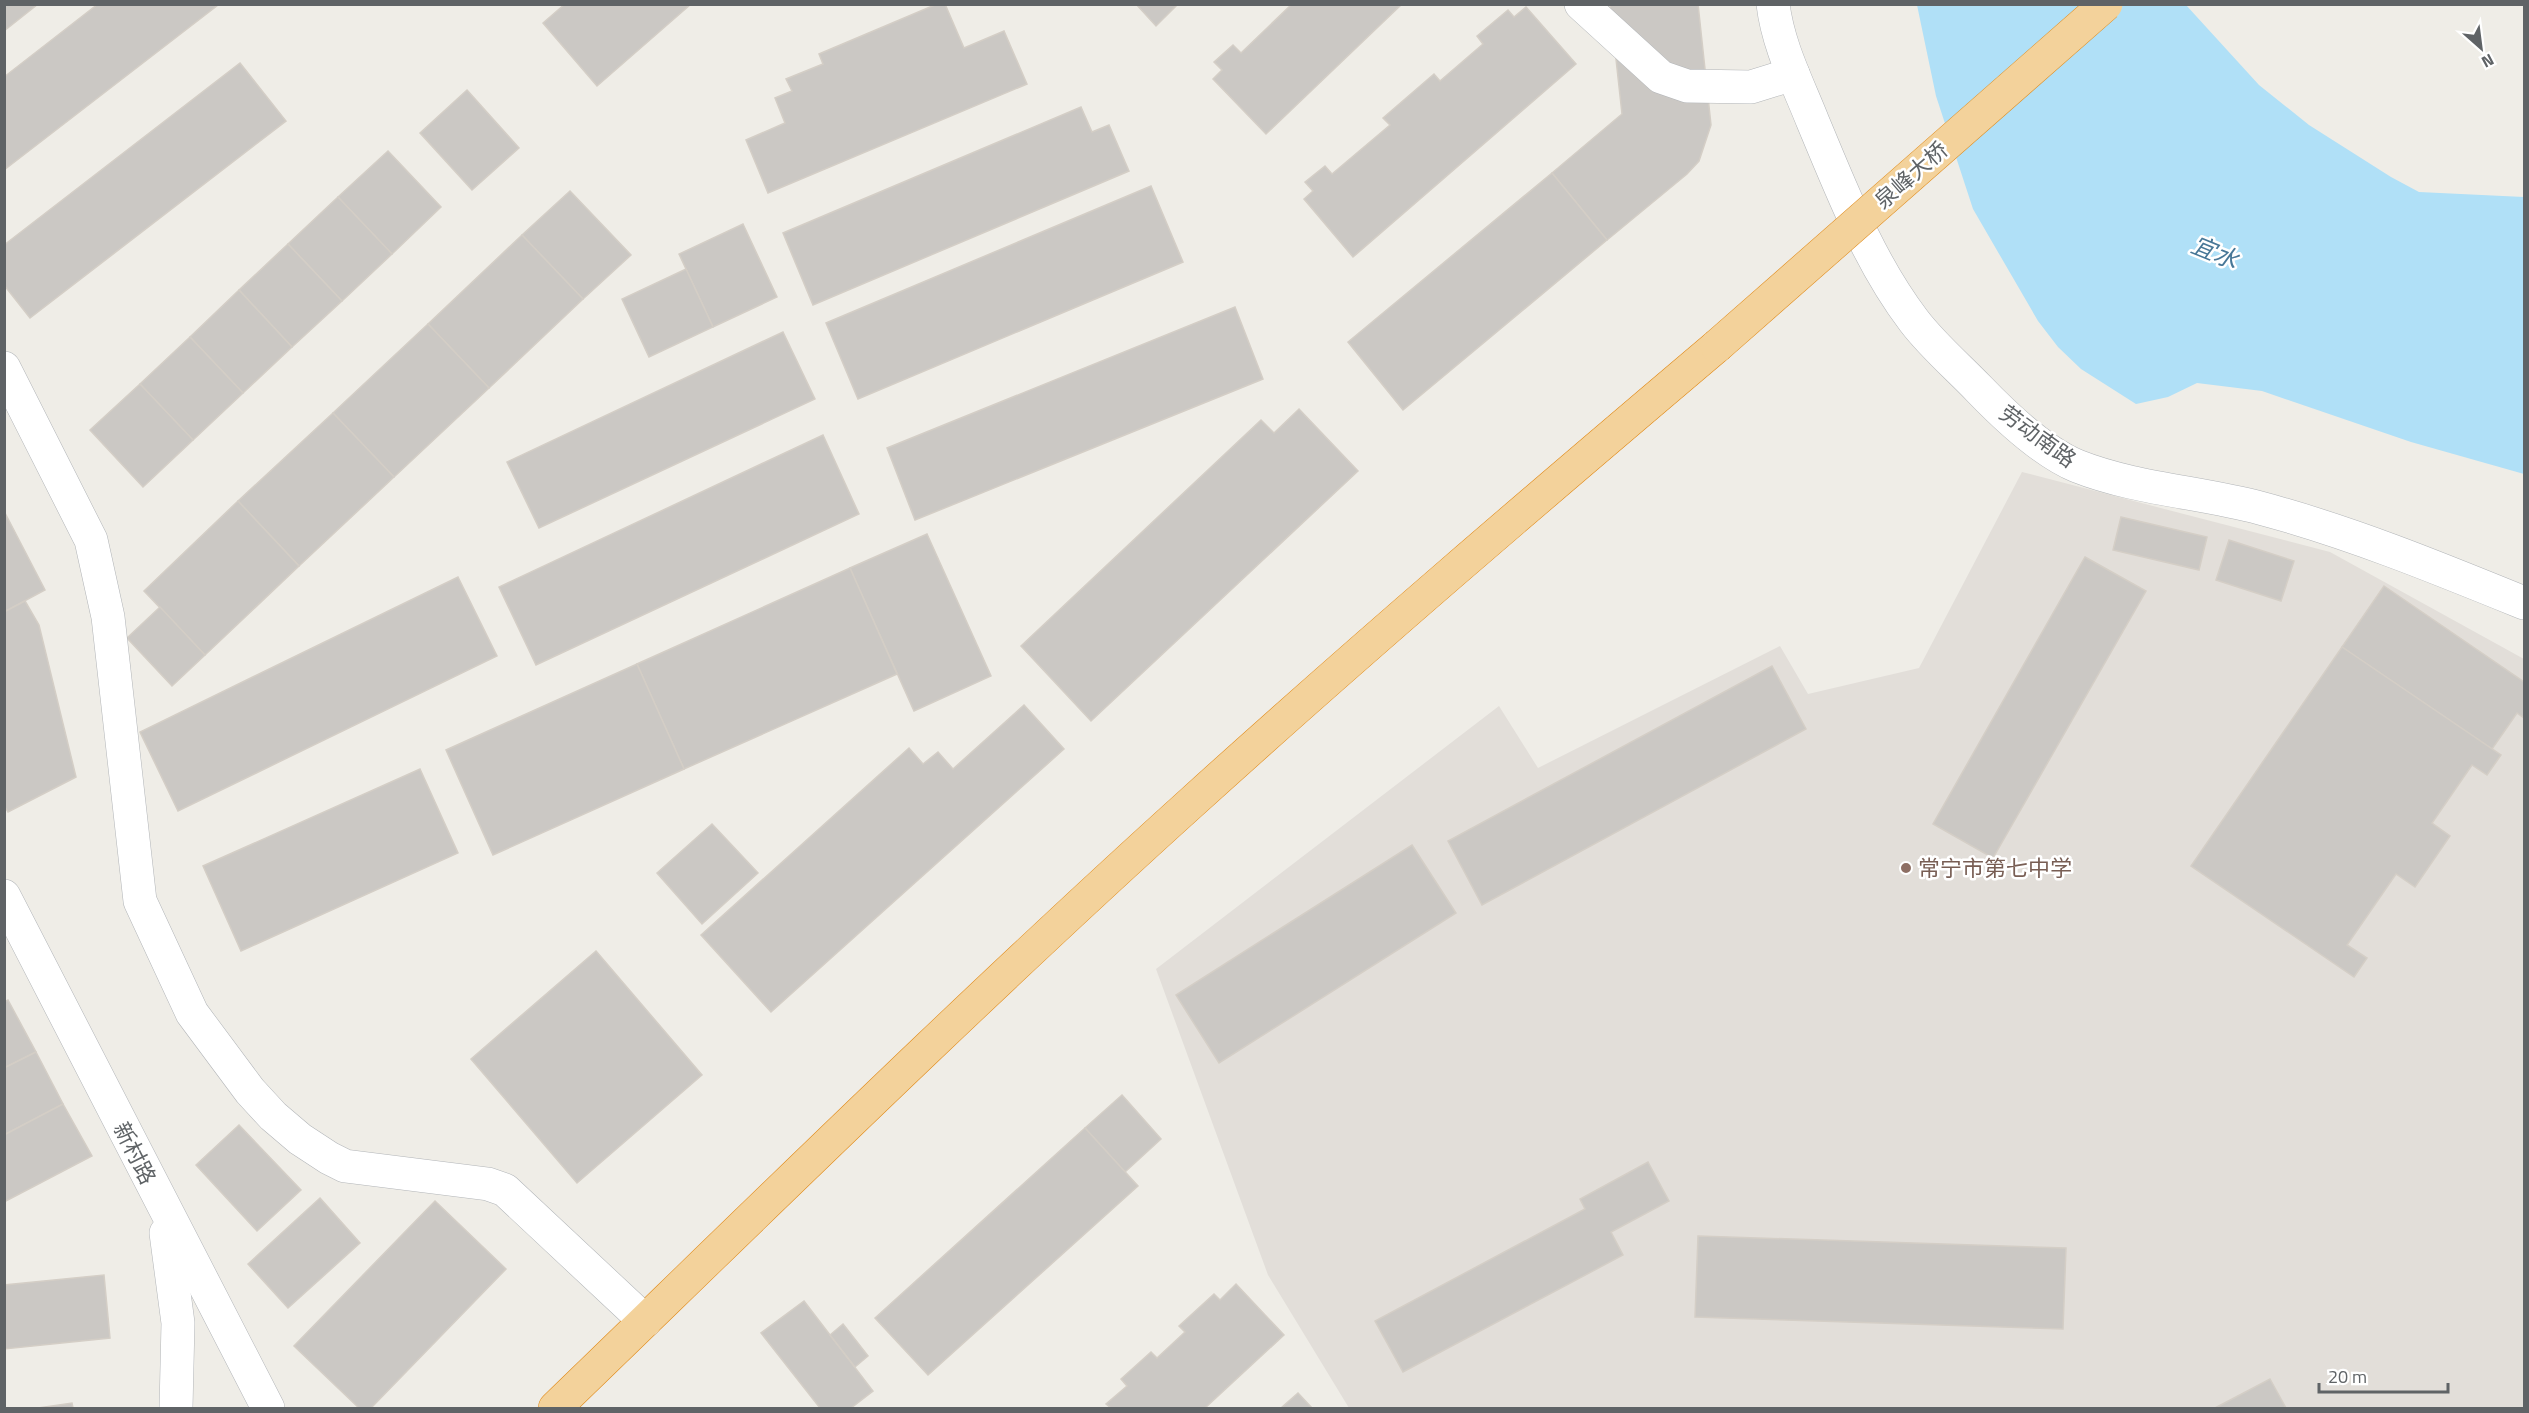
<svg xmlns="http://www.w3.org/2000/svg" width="2529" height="1413" font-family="'Titillium Web','Noto Sans SC',sans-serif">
  <rect width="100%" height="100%" fill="#efede7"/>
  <polygon fill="#e2ded9" points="2022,472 2330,552 2524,659 2524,1408 1349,1408 1268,1275 1156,969 1499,706 1538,768 1780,646 1808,694 1919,668"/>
  <polygon fill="#b0e0f7" points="1917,5 2186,5 2259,85 2309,125 2391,177 2419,192 2524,197 2524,474 2411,442 2262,391 2197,383 2168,397 2136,404 2081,369 2058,347 2038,321 1973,209 1936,96"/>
  <g fill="#cbc8c4" stroke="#d4cec6" stroke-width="1.5">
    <polygon points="4,4 38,4 4,31"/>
    <polygon points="98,4 218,5 4,170 4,77"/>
    <polygon points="565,4 691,4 597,86 543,23"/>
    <polygon points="937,4 945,4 964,48 1004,31 1027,84 768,193 746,140 785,123 775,98 792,91 786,79 823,64 819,54"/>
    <polygon points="1136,4 1178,4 1156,26"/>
    <polygon points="1292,4 1402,4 1266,134 1213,79 1222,70 1214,62 1233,45 1241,53"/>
    <polygon points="1610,4 1698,4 1711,125 1699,161 1687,174 1607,240 1552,173 1622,114"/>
    <polygon points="1526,7 1576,64 1353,257 1304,199 1313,191 1305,182 1325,166 1332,174 1390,125 1383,118 1434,74 1440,81 1483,44 1477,36 1508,10 1514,17"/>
    <polygon points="240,63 286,121 30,318 4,285 4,245"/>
    <polygon points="467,90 519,148 472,190 420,133"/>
    <polygon points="1081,107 1092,132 1109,125 1129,171 813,305 783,233"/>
    <polygon points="388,151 441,207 392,254 338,197"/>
    <polygon points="1552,173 1607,240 1403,410 1348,342"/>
    <polygon points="1151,186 1183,262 858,399 826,323"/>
    <polygon points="570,191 631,255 583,299 522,235"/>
    <polygon points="338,197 392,254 342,301 288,244"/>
    <polygon points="743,224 777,297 713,327 679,254"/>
    <polygon points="522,235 583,299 489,388 428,324"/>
    <polygon points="288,244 342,301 292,347 239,290"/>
    <polygon points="686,269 713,327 649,357 622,299"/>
    <polygon points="239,290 292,347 243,393 190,337"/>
    <polygon points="1235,307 1263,379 915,520 887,448"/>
    <polygon points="428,324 489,388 394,477 333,413"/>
    <polygon points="783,332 815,399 539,528 507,462"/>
    <polygon points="190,337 243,393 193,440 140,384"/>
    <polygon points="140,384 193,440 143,487 90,430"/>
    <polygon points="1299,409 1358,471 1091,721 1021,646 1261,420 1274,433"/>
    <polygon points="333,413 394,477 299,566 238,501"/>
    <polygon points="823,435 859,514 536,665 499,587"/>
    <polygon points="238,501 299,566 205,655 144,591"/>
    <polygon points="4,511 45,590 4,612"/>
    <polygon points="2121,517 2207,537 2199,570 2113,550"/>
    <polygon points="927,534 991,676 914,711 850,568"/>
    <polygon points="2229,540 2294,561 2281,601 2216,580"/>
    <polygon points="2085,557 2146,591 1993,858 1933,824"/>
    <polygon points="850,568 897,674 684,769 637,664"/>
    <polygon points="458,577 497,656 178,811 140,732"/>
    <polygon points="2384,586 2524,682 2524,718 2517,713 2492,749 2342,647"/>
    <polygon points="25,601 39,625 76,777 8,812 4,805 4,612"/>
    <polygon points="160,607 205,655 172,686 127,638"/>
    <polygon points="2342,647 2501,755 2487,775 2472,765 2432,823 2450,836 2415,887 2396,874 2347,945 2367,958 2354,977 2191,866"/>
    <polygon points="637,664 684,769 493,855 446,750"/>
    <polygon points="1772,666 1806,729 1482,905 1448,841"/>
    <polygon points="1024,705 1064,749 771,1012 701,935 909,748 923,764 938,752 953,769"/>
    <polygon points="420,769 458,853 241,951 203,866"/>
    <polygon points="712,824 758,873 702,924 657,873"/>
    <polygon points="1412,845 1456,913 1219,1063 1176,995"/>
    <polygon points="596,951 702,1075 577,1183 471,1059"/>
    <polygon points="8,1000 36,1052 4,1068 4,1002"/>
    <polygon points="36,1052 63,1104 4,1135 4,1068"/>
    <polygon points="1122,1095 1161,1139 1125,1172 1085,1128"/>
    <polygon points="63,1104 92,1156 4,1202 4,1135"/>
    <polygon points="239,1125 301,1190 257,1231 196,1165"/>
    <polygon points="1085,1128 1138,1186 928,1375 875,1318"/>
    <polygon points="1648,1162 1669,1201 1611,1232 1623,1255 1403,1372 1375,1321 1585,1209 1580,1199"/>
    <polygon points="320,1198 360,1243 288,1308 248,1264"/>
    <polygon points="435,1201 506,1269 371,1408 359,1408 294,1346"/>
    <polygon points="1698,1236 2066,1248 2063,1329 1695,1317"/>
    <polygon points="104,1275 110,1338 4,1349 4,1285"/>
    <polygon points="1236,1284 1284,1335 1205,1408 1111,1408 1106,1404 1127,1386 1121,1379 1151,1352 1157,1358 1185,1332 1179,1326 1214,1294 1220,1300"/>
    <polygon points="804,1301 873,1391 851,1408 820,1408 761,1333"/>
    <polygon points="843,1324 868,1356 855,1367 830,1335"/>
    <polygon points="2270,1379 2286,1408 2215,1408"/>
    <polygon points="1298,1393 1312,1408 1281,1408"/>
    <polygon points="72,1403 73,1408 38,1408"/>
  </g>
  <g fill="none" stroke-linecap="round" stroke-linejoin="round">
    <defs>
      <g id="minor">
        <polyline points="1581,4 1661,77 1687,86 1751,87 1793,74"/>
        <path d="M1773,4C1778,46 1798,84 1813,122C1842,191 1869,262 1914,321C1933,346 1958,367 1979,389C2005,416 2043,452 2077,466C2135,489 2200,492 2260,508C2350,532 2438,568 2524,603"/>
        <polyline points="4,368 91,540 108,617 140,901 192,1013 250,1091 273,1116 300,1139 329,1158 345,1166 488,1184 505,1190 645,1321"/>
        <polyline points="4,896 268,1408"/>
        <polyline points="166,1233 178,1323 176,1408"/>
      </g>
      <path id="highway" d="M555,1408C765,1205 974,999 1191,803C1363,647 1540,496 1717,346"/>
    </defs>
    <use href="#minor" stroke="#b2b5b8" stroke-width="34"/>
    <use href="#highway" stroke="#e08917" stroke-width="34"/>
    <use href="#minor" stroke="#fff" stroke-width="33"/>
    <use href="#highway" stroke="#f3d29b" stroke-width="33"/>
    <defs>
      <polyline id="highway-bridge" points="1717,346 2106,4"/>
    </defs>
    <use href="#highway-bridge" stroke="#e08917" stroke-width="34" stroke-linecap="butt"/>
    <use href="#highway-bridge" stroke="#f3d29b" stroke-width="33"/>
  </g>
  <circle fill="#8d6e63" stroke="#fff" stroke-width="2" cx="1906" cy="868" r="6"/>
  <g text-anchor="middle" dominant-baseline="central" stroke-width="5" stroke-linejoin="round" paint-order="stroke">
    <g font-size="22" fill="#5f6366" stroke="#fff">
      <text transform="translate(1911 175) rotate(-41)">泉峰大桥</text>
      <text transform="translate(2038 436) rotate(36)">劳动南路</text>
      <text transform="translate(135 1153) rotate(63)">新村路</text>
    </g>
    <g font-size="22" fill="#785e54" stroke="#fff" text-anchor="start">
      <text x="1918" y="868">常宁市第七中学</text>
    </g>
    <g font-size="24" font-style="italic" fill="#477797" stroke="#fff">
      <text transform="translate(2215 252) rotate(22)">宜水</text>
    </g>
  </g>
  <rect width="2529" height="1413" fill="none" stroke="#5f6366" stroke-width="12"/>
  <g transform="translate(2481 48) rotate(152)" stroke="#ffffff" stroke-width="4.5" paint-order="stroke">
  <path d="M0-4.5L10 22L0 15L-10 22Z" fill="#5f6366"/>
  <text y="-9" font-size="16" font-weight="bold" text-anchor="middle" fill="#5f6366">N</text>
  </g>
  <path d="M2319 1383v9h129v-9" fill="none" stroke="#5f6366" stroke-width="3"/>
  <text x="2328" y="1383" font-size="18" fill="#5f6366" stroke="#ffffff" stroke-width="4.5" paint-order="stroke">20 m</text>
</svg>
